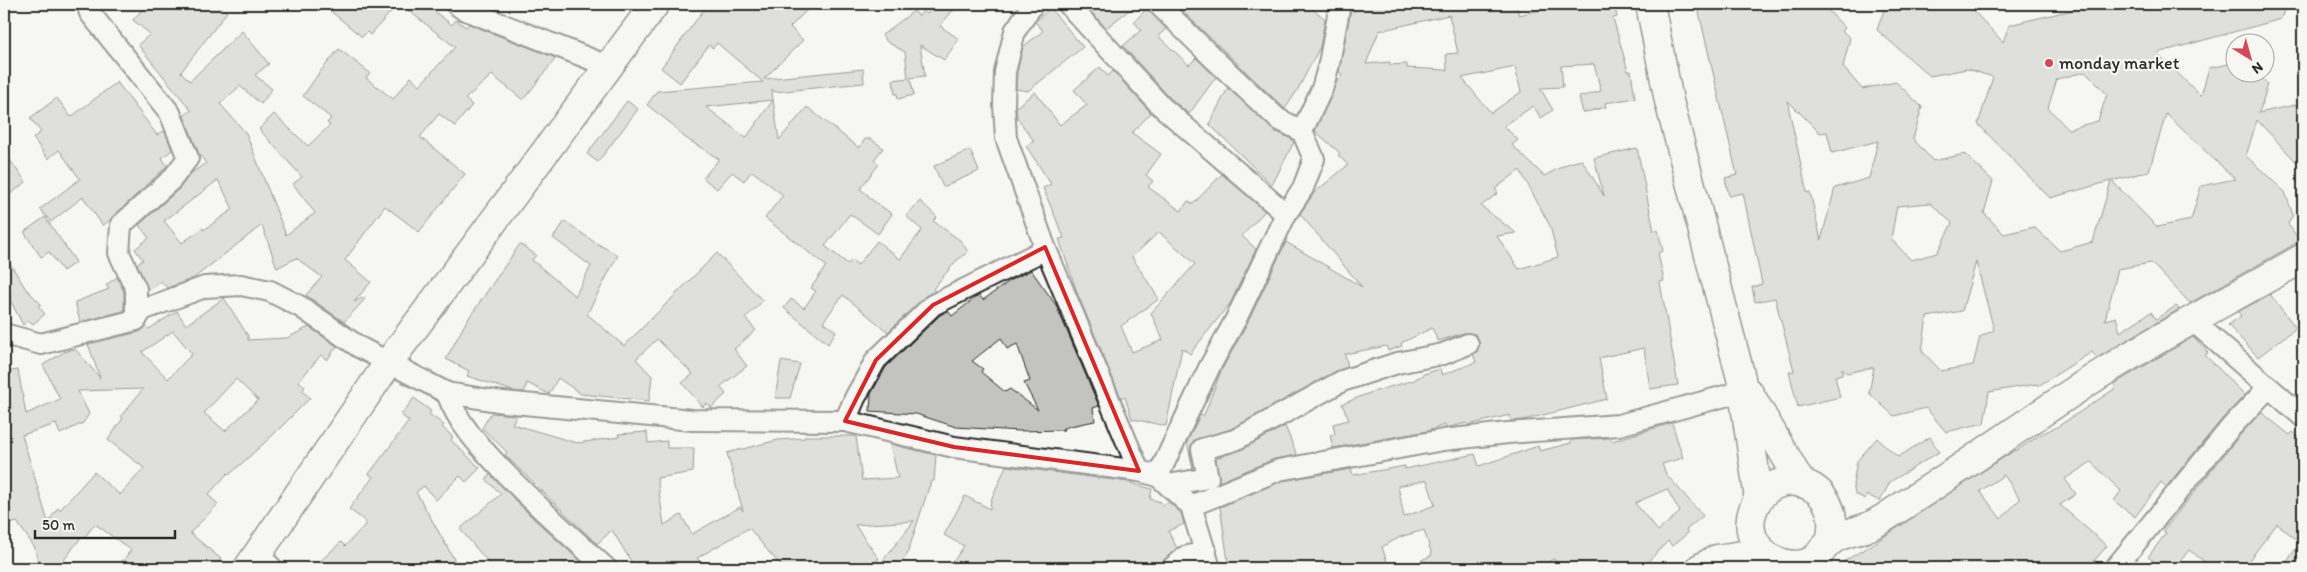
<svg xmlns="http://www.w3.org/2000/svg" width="2307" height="572" font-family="Itim,sans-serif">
  <rect width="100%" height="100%" fill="#f6f6f2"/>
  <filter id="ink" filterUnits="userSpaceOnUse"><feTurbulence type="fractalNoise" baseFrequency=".02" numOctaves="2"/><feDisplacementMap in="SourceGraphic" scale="10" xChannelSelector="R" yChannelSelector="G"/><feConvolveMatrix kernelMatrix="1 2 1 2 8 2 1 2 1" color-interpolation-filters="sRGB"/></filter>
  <g filter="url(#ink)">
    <g fill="#c3c3c0" stroke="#2b2b2b" fill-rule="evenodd">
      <path d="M147,4H219L227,12L181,72L190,81L242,31L269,64L255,75L272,89L261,104L240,86L220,104L246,133L286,235L315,213L293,184L302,177L259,129L274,114L308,146L330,125L327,123L331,118L303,96L319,73L339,49L370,73L366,78L393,99L411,77L420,85L455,47L400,4H425L452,25L456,20L466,27L469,24L556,58L523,100L492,75L465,99L472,105L455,126L439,114L420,137L465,174L419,232L385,206L345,260L371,282L354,302L364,297L365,299L344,322L306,295L322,277L296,258L277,268L262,225L194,278L167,288L161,281L148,290L137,264L143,260L135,249L149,238L139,225L180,188L190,174L206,163L199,154L184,116L191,110L138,45L150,34L133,20ZM218,180L233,209L204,230L203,228L182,243L164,221Z"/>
      <polygon points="322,4 398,4 370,35 367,32 362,37"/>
      <polygon points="708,4 799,4 806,11 790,27 803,40 764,79 863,69 864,83 775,92 772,89 773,100 706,107 746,138 773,100 779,140 807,107 859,148 865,139 871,139 883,148 874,160 879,164 860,189 869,196 868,197 892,214 878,234 850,214 825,246 848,264 852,260 858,265 877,241 900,259 922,230 906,216 920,201 937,217 933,221 961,241 968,252 956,261 933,289 935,291 925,296 888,332 843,295 823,322 836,331 828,344 784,308 791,299 804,308 816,291 811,288 826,266 765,218 783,195 752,171 744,181 732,172 717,189 703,178 719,159 684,137 673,125 647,105 657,91 763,82 717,43 713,48 709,45 680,83 661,68"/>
      <polygon points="936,4 958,4 940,26 959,39 944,60 920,45 925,76 910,78 914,95 898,99 897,94 895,94 893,80 908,78 905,52 887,42 882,35 914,11 919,16 923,11 927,14"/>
      <polygon points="1084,4 1137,4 1106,28"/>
      <polygon points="1175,4 1307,4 1325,19 1320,47 1297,91 1285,109"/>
      <path d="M1352,4H1516L1519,15L1566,4H1614L1617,17L1613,18L1628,71H1631L1635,98L1605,103L1606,107L1583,113L1579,97L1601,91L1594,64L1561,66L1563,87L1540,88L1553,110L1541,118L1533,106L1504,126L1518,140L1512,145L1544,176L1569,163L1582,160L1604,196L1594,158L1637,148L1654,231L1658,230L1663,251L1658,253L1664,281L1660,282L1678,385L1650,389L1644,348L1599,358L1607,399L1523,420L1511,421L1510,415L1468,425L1467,423L1445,428V425L1427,431L1333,448L1330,435L1335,434L1333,424L1349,420L1342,404L1372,392L1414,380L1424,374L1440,369L1442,375L1476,362L1473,354L1480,345L1475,334L1464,333L1438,341L1432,328L1401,343L1402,346L1388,351L1386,346L1345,354L1348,367L1336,371L1231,429L1194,440L1190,451L1193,469L1187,442L1200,415H1204L1221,371L1247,324L1286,242L1362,287L1300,214L1314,193L1348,165L1338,155L1340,153L1315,131L1338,79L1342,75L1339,71ZM1449,15L1458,53L1446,54L1447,70L1407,68V64L1390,65V62L1366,64L1379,31ZM1515,67L1521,92L1491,113L1462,78ZM1520,170L1550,226L1558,257L1519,269L1497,236L1516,233L1481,206L1498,193L1495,189Z"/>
      <path d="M1697,4H1831L1829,11L1845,28L1842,31L1850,38L1843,67L1862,89L1896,82L1922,107L1913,139L1933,161L1965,154L1993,181L1984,213L2004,234L2034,227L2060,251L2093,242L2111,181L2050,198L1978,124L1993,77L1967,69L1930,76L1877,30L1886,4H1967L2003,42L2009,25L2098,4H2286L2281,19L2157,53L2201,96L2209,68L2234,63V72H2256L2268,84L2259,113L2303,103V169L2257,120L2246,156L2285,192L2293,215L2288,224L2300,241L2190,303L2151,263L2118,269L2105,320L2116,317L2120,332L2151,312L2156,319L2176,306L2179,309L2097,358L2092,352L2038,386L2037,384L1989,392L1984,423L1946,432L1926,408L1894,416L1869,393L1874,367L1847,373L1842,368L1843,374L1835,376L1840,397L1798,407L1789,372L1794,371L1775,298L1755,302L1752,287L1762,284L1743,193L1729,196L1725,178L1737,175ZM2085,72L2107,94L2098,121L2068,129L2048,108L2057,79ZM1787,100L1820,133L1827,132L1832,153L1878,141L1869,178L1835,188L1821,240L1810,192L1807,193ZM2166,114L2235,179L2201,186L2191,220L2157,227L2112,181L2149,171ZM1930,203L1952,223L1937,253L1911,260L1891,239L1897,206ZM1976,262L1994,330L1980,337L1973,365L1941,371L1922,351L1927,317L1962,311Z"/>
      <polygon points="1050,8 1083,47 1028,91 1016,89 1017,72 1023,47 1043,31 1035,22"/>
      <polygon points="1147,8 1166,29 1158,36 1189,65 1196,58 1216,77 1189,114 1169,97 1123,46 1141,30 1134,22"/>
      <path d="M1100,67L1108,76L1113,71L1151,113L1132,133L1161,154L1146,175L1153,181L1148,187L1181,211L1188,201L1193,204L1222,174L1265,211L1242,236L1256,249L1231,302L1190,354L1182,348L1166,426L1132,419L1125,397L1121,398L1078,295L1059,239L1064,238L1043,188L1051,184L1026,146L1034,141L1017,118L1016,107L1035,92L1060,125L1087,105L1074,90ZM1159,232L1195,264L1151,313L1163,340L1132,352L1121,326L1159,299L1132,257Z"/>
      <polygon points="117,82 157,135 163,131 166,134 172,150 162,158 167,166 103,226 83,197 51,222 40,209 80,179 59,150 48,159 33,138 41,132 30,118 57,98 71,117"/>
      <polygon points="1228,88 1276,131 1276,133 1277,132 1293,140 1294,142 1272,185 1209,124"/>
      <polygon points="627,101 638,109 598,162 587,154"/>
      <polygon points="970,150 979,171 943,187 934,166"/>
      <polygon points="4,152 26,182 4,199"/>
      <polygon points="45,217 76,262 63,271 49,252 41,257 24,232"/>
      <polygon points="565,221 594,242 618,255 587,314 624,346 717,253 763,301 745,318 756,330 734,349 747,366 720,387 726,394 711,408 707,403 703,407 682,383 693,374 657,339 636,359 652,376 649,401 581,394 558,378 549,394 527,383 524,392 513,391 467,376 469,371 446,359 466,322 520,244 536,255 532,260 575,296 591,266 553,238"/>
      <polygon points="4,254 26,289 41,304 38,306 45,314 33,324 28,320 23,325 9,298 11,297 4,287"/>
      <path d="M1031,270L1056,305L1099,406L1093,408L1095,421L1070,426L1062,429L1064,430L1019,431L956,427L916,414L870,411L871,394L886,367L940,315L948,311L952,316L976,297L979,295L983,300L1011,280ZM1001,338L1007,349L1017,344L1030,381L1024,383L1038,410L1010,389L1005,392L981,372L983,369L972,361Z"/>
      <polygon points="117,277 124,292 124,311 80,322 75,302 109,289 106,285"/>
      <polygon points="2270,294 2296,328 2258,357 2228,325 2241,316 2238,312"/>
      <path d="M224,298L248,336V340L287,338L309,327L337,346L327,360L321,355L299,381L305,387L302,391L310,398L273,435L229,475L228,473L208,495L218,504L190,533L221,559L213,568H117L131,550L95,524L84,538L82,536L58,568H40L35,548L17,522L7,525L4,515V428L10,427L4,403V372L18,370L26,414L60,399L43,365L64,352L75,349L100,378L88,344L139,332L146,326L149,329L177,311L186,325ZM173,331L192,354L168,379L142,352ZM236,379L258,400L225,431L204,413ZM143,389L121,416L123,418L108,440L144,468L120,495L94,472L60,510L58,508L48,522L22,435L56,424L60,434L83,423L89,414L78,391Z"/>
      <path d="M2193,337L2208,353L2205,355L2245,395L2222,419L2166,487L2161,482L2135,517L2114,501L2121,491L2091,462L2065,479L2076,494L2060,505L2107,546L2088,568H1833L1876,542L2015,450L2016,451L2043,433L2057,427L2116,388L2114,384ZM2004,475L2020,499L2001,519L1980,491Z"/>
      <polygon points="781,361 800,364 790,398 775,398"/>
      <polygon points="414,398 431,411 429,414 444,425 442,427 453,437 451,440 480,468 466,482 460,476 436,500 424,486 416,492 459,568 313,568 341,542 345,546 366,524 365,521 349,509 373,477 369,474 409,421 401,415"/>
      <polygon points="2261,412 2290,435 2293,432 2303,441 2303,568 2283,568 2300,542 2277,524 2243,568 2238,568 2228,561 2223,568 2213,568 2189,550 2175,568 2163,568 2148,557 2166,533 2163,531 2240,435"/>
      <polygon points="491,413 517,415 512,424 577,443 619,437 618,434 647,432 648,443 667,441 667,448 694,448 693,472 657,478 664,525 681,515 692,534 740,507 743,511 727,453 778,440 805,438 805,436 856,436 862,480 898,478 890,444 936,455 934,481 931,481 907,555 897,568 877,568 914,521 855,525 879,559 866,568 785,568 773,557 749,528 697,558 706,568 635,568 612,530 597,544 505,455 507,452 482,428"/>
      <path d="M1672,423L1683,458L1662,464L1666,474L1703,516L1686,530L1688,533L1672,546L1668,541L1642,568H1559L1554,559L1534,568H1406L1432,555L1424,530L1400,537L1382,547L1389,568H1229L1220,507L1282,481L1351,469L1353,475L1405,466V469L1475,454L1479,466L1538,446L1540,451L1571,443V440L1610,438L1612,441ZM1427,480L1435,505L1404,517L1398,486ZM1667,489L1680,512L1658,531L1635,503Z"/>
      <polygon points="1285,426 1297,455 1274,459 1219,482 1216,458 1241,450"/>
      <polygon points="1930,437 1939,452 1890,482 1880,501 1867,495 1865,499 1855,494 1853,484 1857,461 1877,438 1898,457"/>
      <polygon points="1006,466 1128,482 1152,489 1150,499 1161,502 1162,505 1169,502 1181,513 1184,524 1168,531 1177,548 1156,568 949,568 964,546 944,535 965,496 990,509 991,500"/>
      <polygon points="490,474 534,519 580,561 574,566 568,561 558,568 520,568 514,560 504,568 493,568 460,529 501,494 486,480"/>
    </g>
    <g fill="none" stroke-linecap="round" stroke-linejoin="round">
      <defs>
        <g id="street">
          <polyline points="87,4 90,13 170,113 188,158 172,179 121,225 119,253 136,289 136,320"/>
          <polyline points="456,4 463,9 608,66"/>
          <polyline points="1033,4 1015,31 1005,72 1004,105 1006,138 1045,247 1139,471"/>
          <polyline points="1068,4 1161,106 1286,214"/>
          <polyline points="1158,4 1215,60 1278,119 1302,131 1314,159 1303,188 1286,214 1236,319 1210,366 1158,476"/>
          <polyline points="1302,131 1322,89 1329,64 1340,4"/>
          <polyline points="2193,321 2303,417"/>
          <polyline points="4,334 41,344 136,320 142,310 205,287 241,285 270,291 301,307 359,347 447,393 503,402 692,420 845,421 954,447 1139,471 1158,476 1191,506 1210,568"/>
          <path d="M447,393C458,425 482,449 505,473C538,507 572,538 606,568"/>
          <polyline points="845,421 855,398 876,360 933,305 1036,254 1045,247"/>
          <polyline points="1168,485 1208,478 1202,449 1235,440 1342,381 1397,363 1443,354 1468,344"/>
          <polyline points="1191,506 1279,470 1443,440 1508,433 1619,425 1743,391"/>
          <polyline points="258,554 272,568"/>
          <polyline points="1172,568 1184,557 1206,552"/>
          <polyline points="2115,568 2231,427 2268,388"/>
        </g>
        <g id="secondary">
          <polyline points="1650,4 1669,101 1741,378 1759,499"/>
          <polyline points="1749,393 1801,483"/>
          <path d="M1830,541C1846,481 1772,459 1753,510C1741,542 1773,570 1803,564C1821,560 1820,548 1831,541C1839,534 1855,532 1865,528C1879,523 1891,513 1904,505C1967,465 2028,421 2091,380C2159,336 2233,298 2303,258"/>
          <polyline points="248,568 389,362 655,4"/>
          <polyline points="1700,568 1717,559 1761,552"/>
        </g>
      </defs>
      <use href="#street" stroke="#2b2b2b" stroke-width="24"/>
      <use href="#secondary" stroke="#2b2b2b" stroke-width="31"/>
      <use href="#street" stroke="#f6f6f2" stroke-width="20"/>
      <use href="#secondary" stroke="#f6f6f2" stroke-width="28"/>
    </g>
  </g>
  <path d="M0 0H2307V572H0ZM1045,247L1139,471L954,447L845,421L876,360L933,305Z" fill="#f6f6f2" fill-opacity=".55" fill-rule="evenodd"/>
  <path fill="none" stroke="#d62828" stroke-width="4" stroke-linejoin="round" d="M1045,247L1139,471L954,447L845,421L876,360L933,305Z"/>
  <circle fill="#d1495b" stroke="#f6f6f2" stroke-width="2" cx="2049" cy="63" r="5"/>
  <g text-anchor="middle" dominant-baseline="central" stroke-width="4.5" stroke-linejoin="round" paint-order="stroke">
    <g font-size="18" fill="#2b2b2b" stroke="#f6f6f2" text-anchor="start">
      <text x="2059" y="63">monday market</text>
    </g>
  </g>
  <rect width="2307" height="572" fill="none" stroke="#f6f6f2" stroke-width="20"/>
  <rect x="10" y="10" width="2287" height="552" fill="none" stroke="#2b2b2b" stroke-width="2" filter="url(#ink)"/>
  <g transform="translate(2250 58) rotate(143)"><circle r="24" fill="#f6f6f2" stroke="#a5a5a2"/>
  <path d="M0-4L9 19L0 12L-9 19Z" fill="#d1495b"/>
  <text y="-8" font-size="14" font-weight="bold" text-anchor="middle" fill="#2b2b2b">N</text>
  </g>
  <path d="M35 530v8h140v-8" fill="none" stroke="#2b2b2b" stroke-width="2.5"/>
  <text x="42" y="530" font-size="15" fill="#2b2b2b" stroke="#f6f6f2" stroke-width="4" paint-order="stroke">50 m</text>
</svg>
